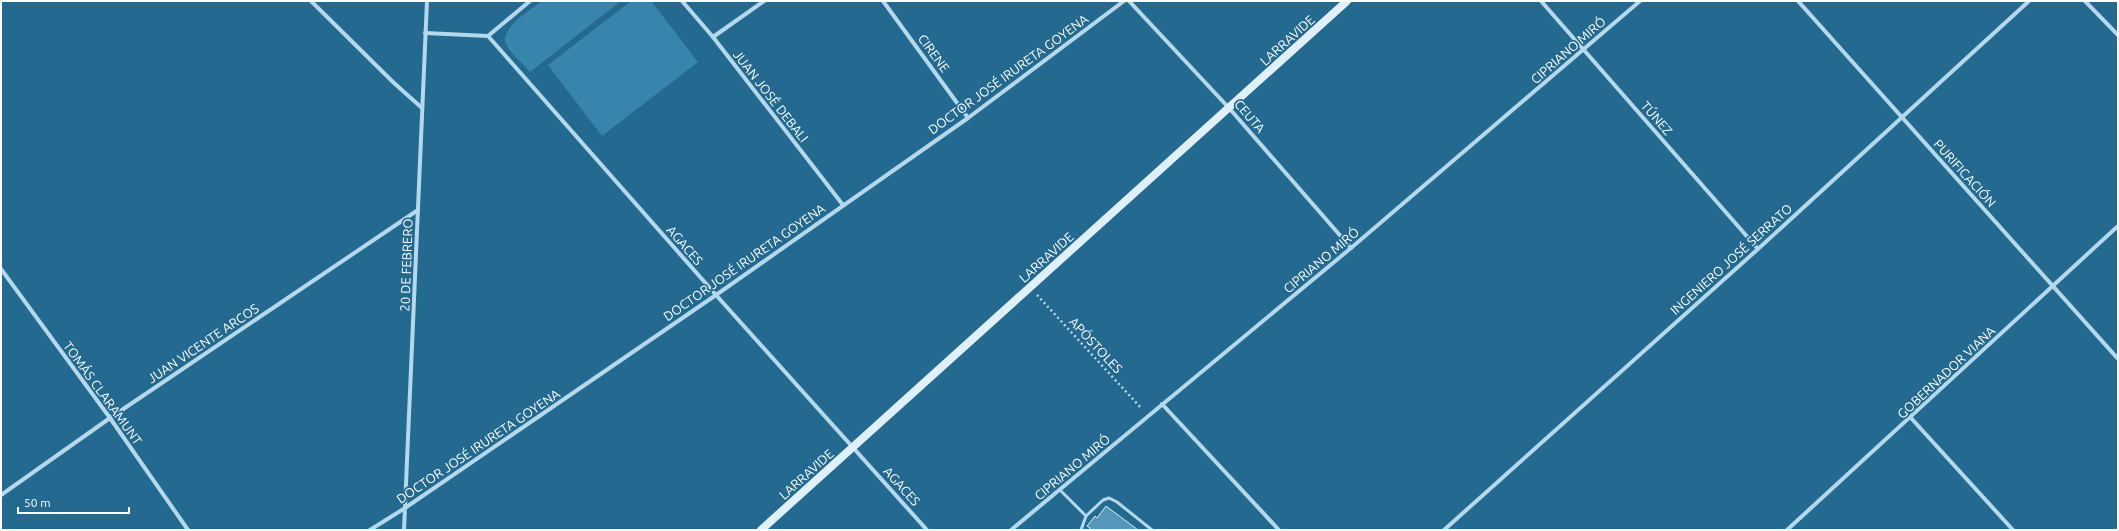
<svg xmlns="http://www.w3.org/2000/svg" width="2119" height="531" font-family="Ubuntu,sans-serif">
  <rect width="100%" height="100%" fill="#236990"/>
  <g fill="#3785ad">
    <path d="M542,1H621L530,72C523,64 513,56 507,46C497,29 531,10 542,1Z"/>
    <polygon points="631,1 651,1 698,62 602,136 548,65"/>
  </g>
  <polygon fill="#5497ba" stroke="#d9eef9" points="1106,506 1138,530 1089,530 1090,528 1087,526 1095,516 1097,518"/>
  <g fill="none" stroke-linecap="round" stroke-linejoin="round">
    <polyline stroke="#b4d9ec" stroke-width="2.5" stroke-dasharray="2 3" stroke-linecap="butt" points="1037,295 1142,409"/>
    <g stroke="#b4d9ec" stroke-width="3">
      <polyline points="1060,490 1086,516"/>
      <polyline points="1081,530 1086,516 1103,500 1109,498 1117,502 1152,530"/>
    </g>
    <g stroke="#b4d9ec" stroke-width="4">
      <polyline points="311,1 394,83 422,108"/>
      <polyline points="682,1 713,37 843,205"/>
      <polyline points="883,1 968,118"/>
      <polyline points="1129,1 1229,108 1351,248"/>
      <polyline points="1541,1 1758,249"/>
      <polyline points="1798,1 2118,359"/>
      <polyline points="2085,1 2118,35"/>
      <polyline points="425,33 488,36 716,295 927,530"/>
      <polyline points="488,36 530,1"/>
      <polyline points="713,37 764,1"/>
      <polyline points="1,269 110,418 188,530"/>
      <polyline points="1162,404 1279,530"/>
      <polyline points="1911,418 2013,530"/>
      <polyline points="1,495 110,418 418,210"/>
      <polyline points="370,530 405,508 716,295 968,118 1124,1"/>
      <polyline points="404,530 427,1"/>
      <polyline points="1011,530 1351,248 1640,1"/>
      <polyline points="1444,530 1758,249 2029,1"/>
      <polyline points="1787,530 2118,226"/>
    </g>
    <polyline stroke="#e0f0f9" stroke-width="8" points="761,530 1347,1"/>
  </g>
  <g text-anchor="middle" dominant-baseline="central" stroke-width="3.5" stroke-linejoin="round" paint-order="stroke">
    <g font-size="13" fill="#fff" stroke="#236990">
      <text transform="translate(1287 40) rotate(-42)">LARRAVIDE</text>
      <text transform="translate(1568 50) rotate(-41)">CIPRIANO MIRÓ</text>
      <text transform="translate(934 53) rotate(54)">CIRENE</text>
      <text transform="translate(1008 74) rotate(-36)">DOCTOR JOSÉ IRURETA GOYENA</text>
      <text transform="translate(771 96) rotate(52)">JUAN JOSÉ DEBALI</text>
      <text transform="translate(1250 116) rotate(49)">CEUTA</text>
      <text transform="translate(1657 118) rotate(49)">TÚNEZ</text>
      <text transform="translate(1965 173) rotate(48)">PURIFICACIÓN</text>
      <text transform="translate(685 245) rotate(49)">AGACES</text>
      <text transform="translate(1046 257) rotate(-42)">LARRAVIDE</text>
      <text transform="translate(1731 259) rotate(-42)">INGENIERO JOSÉ SERRATO</text>
      <text transform="translate(1321 260) rotate(-40)">CIPRIANO MIRÓ</text>
      <text transform="translate(744 262) rotate(-35)">DOCTOR JOSÉ IRURETA GOYENA</text>
      <text transform="translate(406 265) rotate(-88)">20 DE FEBRERO</text>
      <text transform="translate(203 343) rotate(-34)">JUAN VICENTE ARCOS</text>
      <text transform="translate(1096 345) rotate(47)">APÓSTOLES</text>
      <text transform="translate(1946 372) rotate(-43)">GOBERNADOR VIANA</text>
      <text transform="translate(103 393) rotate(54)">TOMÁS CLARAMUNT</text>
      <text transform="translate(478 446) rotate(-34)">DOCTOR JOSÉ IRURETA GOYENA</text>
      <text transform="translate(1072 467) rotate(-40)">CIPRIANO MIRÓ</text>
      <text transform="translate(806 474) rotate(-42)">LARRAVIDE</text>
      <text transform="translate(902 486) rotate(48)">AGACES</text>
    </g>
  </g>
  <rect width="2119" height="531" fill="none" stroke="#ffffff" stroke-width="4"/>
  <path d="M18 507v6h111v-6" fill="none" stroke="#ffffff" stroke-width="2"/>
  <text x="24" y="507" font-size="12" fill="#ffffff" stroke="#236990" stroke-width="3" paint-order="stroke">50 m</text>
</svg>
